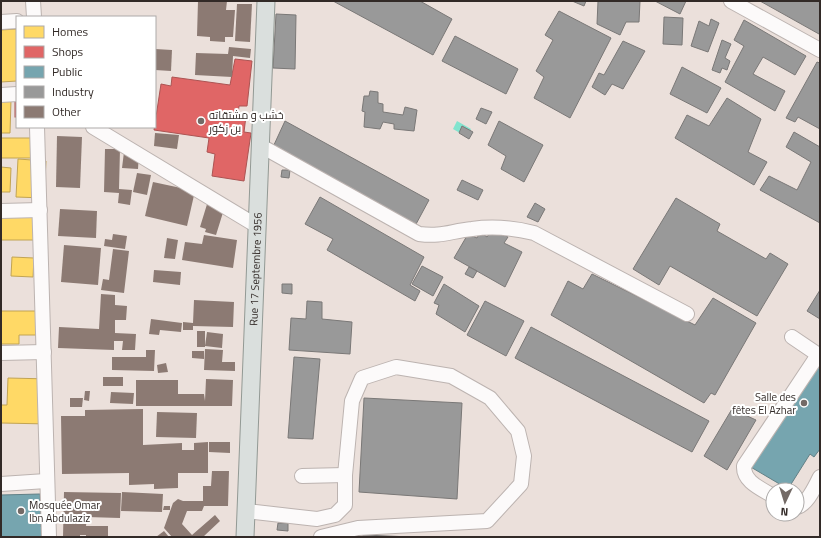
<svg xmlns="http://www.w3.org/2000/svg" width="821" height="538" font-family="'Titillium Web',Cairo,sans-serif">
  <rect width="100%" height="100%" fill="#ebe0db"/>
  <polygon fill="#81e4ce" points="457,121 471,129 467,137 453,129"/>
  <g fill="#ffd966" stroke="#c2a453">
    <polygon points="17,29 17,81 1,82 1,30"/>
    <polygon points="1,99 11,100 10,133 1,133"/>
    <rect x="1" y="138" width="43" height="20"/>
    <polygon points="18,159 46,161 44,198 16,197"/>
    <polygon points="1,167 11,168 10,192 1,192"/>
    <polygon points="45,210 45,240 1,240 1,211"/>
    <polygon points="12,257 34,258 33,277 11,276"/>
    <polygon points="1,311 43,311 43,335 19,335 19,344 1,344"/>
    <polygon points="8,378 50,379 49,424 1,423 1,405 7,405"/>
  </g>
  <g fill="#e06666" stroke="#ac5453">
    <polygon points="235,59 252,61 247,106 239,106 238,115 246,116 244,132 251,133 244,181 212,176 215,154 207,152 209,138 154,130 161,84 171,86 172,77 230,85"/>
    <rect x="15" y="95" width="2" height="22"/>
  </g>
  <g fill="#76a5af" stroke="#628086">
    <polygon points="820,358 820,449 814,457 810,454 788,489 749,466"/>
    <polygon points="40,494 41,527 44,527 45,537 1,537 1,495"/>
  </g>
  <g fill="#999" stroke="#7a7877">
    <polygon points="333,1 420,1 452,19 433,55"/>
    <polygon points="572,1 586,1 584,6"/>
    <polygon points="598,1 640,1 639,22 626,22 620,35 597,24"/>
    <polygon points="655,1 686,1 680,14"/>
    <polygon points="760,1 820,1 820,32 819,34"/>
    <polygon points="559,11 611,38 570,118 534,98 544,77 536,71 553,40 545,35"/>
    <polygon points="276,14 296,15 295,69 273,68"/>
    <polygon points="664,17 683,18 682,45 663,44"/>
    <polygon points="711,19 719,23 708,52 691,46 699,21 709,26"/>
    <polygon points="744,20 806,56 795,75 763,57 753,74 785,91 775,111 725,82 744,46 734,40"/>
    <polygon points="455,36 518,69 506,94 442,61"/>
    <polygon points="722,40 731,44 725,58 730,61 727,70 722,68 720,73 712,70"/>
    <polygon points="623,41 645,51 623,89 612,84 605,95 592,87 599,73 604,75"/>
    <polygon points="817,62 820,63 820,129 798,117 795,122 786,118"/>
    <polygon points="682,67 721,88 707,113 670,94"/>
    <polygon points="370,91 378,92 378,103 383,104 383,112 403,115 405,107 417,110 414,131 394,129 394,124 383,122 380,129 364,127 365,112 362,111 364,96 369,96"/>
    <polygon points="727,98 761,119 748,152 767,162 754,185 675,138 687,115 709,126"/>
    <polygon points="481,108 492,112 486,124 476,119"/>
    <polygon points="285,121 429,200 415,226 273,147"/>
    <polygon points="499,121 543,145 524,182 501,169 506,156 488,145"/>
    <polygon points="462,126 473,132 469,139 459,133"/>
    <polygon points="794,132 820,147 820,223 760,190 769,176 797,190 811,162 786,147"/>
    <polygon points="282,170 290,170 289,178 281,177"/>
    <polygon points="462,180 483,190 478,200 457,190"/>
    <polygon points="320,197 424,257 410,285 420,291 415,301 327,250 333,239 305,224"/>
    <polygon points="676,198 720,224 717,231 766,259 770,253 788,264 757,316 670,266 659,285 633,269"/>
    <polygon points="535,203 545,209 538,222 527,217"/>
    <polygon points="493,229 508,237 504,243 522,252 505,287 454,258 468,234 477,238 480,232 487,237"/>
    <polygon points="422,266 443,277 433,296 412,284"/>
    <polygon points="469,267 477,271 473,278 465,274"/>
    <polygon points="592,274 695,325 713,298 756,323 715,395 711,393 704,403 551,315 568,281 583,289"/>
    <polygon points="282,284 292,284 292,294 282,293"/>
    <polygon points="444,284 479,306 465,332 436,314 439,305 434,303"/>
    <polygon points="820,290 820,319 807,311"/>
    <polygon points="307,301 322,302 322,319 352,322 350,354 289,350 291,318 306,319"/>
    <polygon points="485,301 524,321 506,356 467,335"/>
    <polygon points="531,327 709,421 692,452 515,358"/>
    <polygon points="294,357 320,359 313,439 288,438"/>
    <polygon points="364,398 462,403 457,499 359,492"/>
    <polygon points="732,409 756,420 727,470 704,456"/>
    <polygon points="278,523 288,523 288,531 277,530"/>
    <polygon points="363,535 411,537 363,537"/>
  </g>
  <g fill="#8c7a73">
    <polygon points="198,1 227,1 226,10 235,10 233,37 225,37 225,42 210,41 210,37 197,36"/>
    <polygon points="237,4 252,4 250,42 235,41"/>
    <polygon points="229,47 251,49 250,58 233,56 232,77 195,75 196,53 228,54"/>
    <polygon points="155,49 172,50 171,71 155,70"/>
    <polygon points="155,133 179,135 177,149 154,146"/>
    <polygon points="57,136 82,137 80,188 56,187"/>
    <polygon points="105,149 120,149 119,189 132,190 130,205 118,203 119,193 104,192"/>
    <polygon points="124,152 139,154 138,169 122,168"/>
    <polygon points="137,173 151,175 147,195 133,192"/>
    <polygon points="153,182 195,191 187,226 145,216"/>
    <polygon points="208,201 225,206 216,235 205,232 206,229 200,227"/>
    <polygon points="60,209 97,211 96,238 58,236"/>
    <polygon points="113,234 127,236 125,249 104,246 105,239 112,240"/>
    <polygon points="204,235 237,240 233,268 182,260 185,242 202,244"/>
    <polygon points="167,238 178,240 175,259 164,258"/>
    <polygon points="64,245 101,248 98,285 61,282"/>
    <polygon points="113,249 129,251 124,293 101,290 103,279 109,280"/>
    <polygon points="154,270 181,272 180,285 153,282"/>
    <polygon points="101,294 115,295 115,305 127,306 126,320 115,320 115,333 136,334 135,350 122,350 123,341 114,341 114,350 58,348 59,327 99,329"/>
    <polygon points="194,300 234,302 233,327 193,326 193,330 183,330 183,322 193,323"/>
    <polygon points="151,319 182,323 181,332 160,330 159,335 149,334"/>
    <rect x="197" y="331" width="8" height="16"/>
    <polygon points="207,332 223,334 222,348 205,346"/>
    <polygon points="205,349 223,350 222,362 235,362 235,371 204,370"/>
    <polygon points="146,350 155,350 154,371 112,370 112,357 146,357"/>
    <polygon points="192,351 204,351 204,359 192,358"/>
    <polygon points="166,363 168,372 158,373 157,365"/>
    <rect x="103" y="377" width="20" height="9"/>
    <polygon points="206,379 233,380 232,406 136,406 136,380 178,380 178,394 204,394 205,401"/>
    <polygon points="85,391 90,391 89,401 84,400"/>
    <polygon points="111,392 134,393 133,404 110,403"/>
    <polygon points="70,398 83,398 82,407 70,407"/>
    <polygon points="143,409 143,445 182,443 182,450 194,450 194,443 208,442 208,473 178,473 178,488 154,489 154,484 129,485 129,473 62,474 61,416 85,416 85,410"/>
    <polygon points="157,412 197,413 196,438 156,437"/>
    <polygon points="209,442 230,442 230,453 209,452"/>
    <polygon points="212,471 229,471 228,506 204,506 202,511 187,511 182,524 192,535 215,515 220,521 203,537 172,537 164,528 173,503 178,499 183,501 203,501 203,486 211,486"/>
    <polygon points="64,492 121,493 120,518 87,517 86,526 108,526 108,537 86,537 86,535 80,535 80,537 63,537"/>
    <polygon points="122,492 163,494 162,512 121,511"/>
    <polygon points="164,506 170,506 170,510 163,510"/>
    <polygon points="164,531 169,537 156,537"/>
  </g>
  <g fill="none" stroke-linecap="round" stroke-linejoin="round">
    <defs>
      <g id="minor">
        <polyline points="33,1 34,17"/>
        <polyline points="731,1 820,50"/>
        <polyline points="1,22 17,21"/>
        <polyline points="1,95 17,94"/>
        <polyline points="37,127 49,537"/>
        <polyline points="93,127 257,226"/>
        <path d="M261,146L419,234C442,237 451,231 472,229C493,226 514,228 534,233L687,314"/>
        <polyline points="1,211 40,210"/>
        <polyline points="792,337 820,356"/>
        <polyline points="1,353 44,352"/>
        <polyline points="302,476 345,475"/>
        <polyline points="1,484 46,481"/>
        <path d="M773,496C762,489 743,482 744,466L818,355"/>
        <path d="M797,507C808,504 815,486 820,477"/>
        <polyline points="246,511 317,519 335,515 345,505 345,475 352,401 362,378 396,367 451,376 490,398 518,431 524,456 521,484 487,521 358,528 321,537"/>
      </g>
      <g id="major">
        <path id="s1" d="M245,537L266,1"/>
      </g>
    </defs>
    <use href="#minor" stroke="#bcb3b0" stroke-width="16"/>
    <use href="#major" stroke="#929994" stroke-width="19"/>
    <use href="#minor" stroke="#fcfafa" stroke-width="14"/>
    <use href="#major" stroke="#dadfdd" stroke-width="17"/>
  </g>
  <g fill="#736a66" stroke="#fff" stroke-width="1.5">
    <circle cx="201" cy="121" r="4"/>
    <circle cx="804" cy="403" r="4"/>
    <circle cx="21" cy="511" r="4"/>
  </g>
  <g text-anchor="middle" dominant-baseline="central" stroke-width="4" stroke-linejoin="round" paint-order="stroke">
    <g font-size="11" fill="#322a27" stroke="#fff" text-anchor="start">
      <text x="209" y="115">خشب و مشتقاته<tspan x="209" dy="13">بن زكور</tspan></text>
      <text x="796" y="397" text-anchor="end">Salle des<tspan x="796" dy="13">fêtes El Azhar</tspan></text>
      <text x="29" y="505">Mosquée Omar<tspan x="29" dy="13">Ibn Abdulaziz</tspan></text>
    </g>
    <g font-size="11" fill="#322a27" stroke="#fff">
      <text stroke="none"><textPath href="#s1" startOffset="268">Rue 17 Septembre 1956</textPath></text>
    </g>
  </g>
  <rect width="821" height="538" fill="none" stroke="#322a27" stroke-width="4"/>
  <rect x="16" y="16" width="140" height="112" fill="#ffffff" stroke="#adaaa9"/>
  <rect x="24" y="26" width="20" height="12" fill="#ffd966" stroke="#adaaa9"/>
  <text x="52" y="36" font-size="12" fill="#322a27">Homes</text>
  <rect x="24" y="46" width="20" height="12" fill="#e06666" stroke="#adaaa9"/>
  <text x="52" y="56" font-size="12" fill="#322a27">Shops</text>
  <rect x="24" y="66" width="20" height="12" fill="#76a5af" stroke="#adaaa9"/>
  <text x="52" y="76" font-size="12" fill="#322a27">Public</text>
  <rect x="24" y="86" width="20" height="12" fill="#999999" stroke="#adaaa9"/>
  <text x="52" y="96" font-size="12" fill="#322a27">Industry</text>
  <rect x="24" y="106" width="20" height="12" fill="#8c7a73" stroke="#adaaa9"/>
  <text x="52" y="116" font-size="12" fill="#322a27">Other</text>
  <g transform="translate(785 502) rotate(184)"><circle r="19" fill="#ffffff" stroke="#adaaa9"/>
  <path d="M0-3L7 15L0 10L-7 15Z" fill="#736a66"/>
  <text y="-6" font-size="11" font-weight="bold" text-anchor="middle" fill="#322a27">N</text>
  </g>
</svg>
